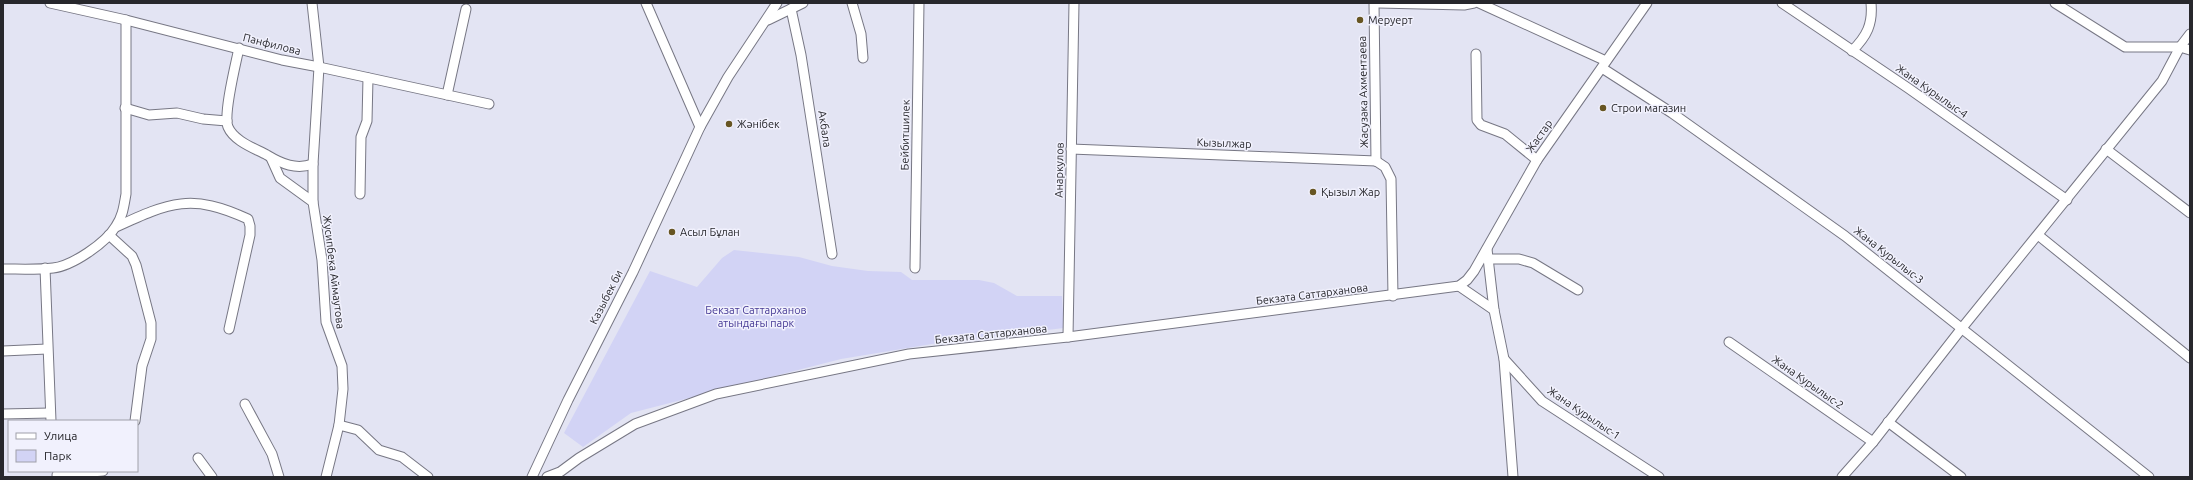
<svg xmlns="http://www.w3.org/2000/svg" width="2193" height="480" font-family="Ubuntu,sans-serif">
  <rect width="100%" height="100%" fill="#e3e4f3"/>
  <polygon fill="#d2d3f5" points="734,250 799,257 832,266 868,271 901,272 912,280 979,280 994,283 1017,296 1062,296 1064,328 932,344 841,359 631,413 583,447 564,433 650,271 697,287 722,258"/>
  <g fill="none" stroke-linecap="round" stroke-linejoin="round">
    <defs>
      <g id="minor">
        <polyline points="50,3 126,20 282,60 319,67 489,104"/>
        <polyline points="312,3 319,67 313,164 313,202 322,260 326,322 342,366 343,389 339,425 326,477"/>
        <polyline points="646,3 700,127"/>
        <polyline points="852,3 861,34 863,58"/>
        <polyline points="1374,3 1376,161"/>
        <polyline points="1378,3 1464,5 1474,3"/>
        <polyline points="1479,3 1606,61"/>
        <polyline points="1782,3 1908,88 2067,200"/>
        <polyline points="2055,3 2125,47 2180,47 2190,50"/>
        <polyline points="791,9 801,55 832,254"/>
        <polyline points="768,20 803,3"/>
        <path d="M239,48C236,63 223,114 228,127C234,141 254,148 267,155C282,164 296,170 313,164"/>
        <path d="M1852,51C1867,36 1873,24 1871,3"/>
        <polyline points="1476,54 1477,120 1481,125 1505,134 1537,160"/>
        <polyline points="1602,68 1672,113 1845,236 2149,477"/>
        <polyline points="447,95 466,9"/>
        <polyline points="125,108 149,115 177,113 203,119 227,121"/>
        <polyline points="1071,149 1376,161"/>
        <polyline points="2106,149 2190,213"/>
        <polyline points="271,158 280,178 313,202"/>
        <polyline points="1376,161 1385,167 1391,179 1393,296"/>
        <polyline points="360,194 361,137 367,121 368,78"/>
        <path d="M116,227C170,202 192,193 248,219L250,226V235L229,329"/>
        <polyline points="109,235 132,256 136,265 151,323 151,339 142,366 135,421"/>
        <polyline points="2038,235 2190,358"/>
        <polyline points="1487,249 1494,310 1504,359 1513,477"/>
        <polyline points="1487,259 1519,259 1533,263 1578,290"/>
        <polyline points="45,268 51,421"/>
        <polyline points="915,268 919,3"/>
        <path d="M3,269C19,269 37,270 53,268C72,266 106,243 116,226C123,216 124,205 126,194V20"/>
        <polyline points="1459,286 1494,310"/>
        <polyline points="1068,337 1074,3"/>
        <polyline points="1729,342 1873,442"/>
        <polyline points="3,351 47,349"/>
        <polyline points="1504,359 1542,401 1659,477"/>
        <polyline points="245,404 272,454 279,477"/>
        <polyline points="3,414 50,413"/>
        <polyline points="1888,422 1961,477"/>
        <polyline points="339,425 358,430 379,450 402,457 428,477"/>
        <polyline points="198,458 212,477"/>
        <polyline points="57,475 103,471"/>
        <polyline points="532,477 568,400 633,272 700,127 728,77 777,3"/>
        <polyline points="547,477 560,472 579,458 635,424 716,394 909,354 1068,337 1459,286 1467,280 1474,271 1537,160 1647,3"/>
        <polyline points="1842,477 1873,442 1962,328 2162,81 2180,47 2190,34"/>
      </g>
    </defs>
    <use href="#minor" stroke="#777784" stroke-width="11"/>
    <use href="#minor" stroke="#fff" stroke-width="9"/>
  </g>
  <g fill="#675522" stroke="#f1f1fd" stroke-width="1.5">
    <circle cx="1360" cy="20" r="4"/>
    <circle cx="1603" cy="108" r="4"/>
    <circle cx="729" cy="124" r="4"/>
    <circle cx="1313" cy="192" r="4"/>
    <circle cx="672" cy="232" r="4"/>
  </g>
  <g text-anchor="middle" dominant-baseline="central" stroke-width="3" stroke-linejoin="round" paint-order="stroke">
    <g font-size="11" fill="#27272c" stroke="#f1f1fd" text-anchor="start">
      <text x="1368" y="20">Меруерт</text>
      <text x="1611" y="108">Строи магазин</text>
      <text x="737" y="124">Жәнібек</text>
      <text x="1321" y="192">Қызыл Жар</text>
      <text x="680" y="232">Асыл Бұлан</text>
    </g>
    <g font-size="11" fill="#27272c" stroke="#f1f1fd">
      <text transform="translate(272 44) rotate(14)">Панфилова</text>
      <text transform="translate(1932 91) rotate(35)">Жана Курылыс-4</text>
      <text transform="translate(1363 92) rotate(-91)">Жасузака Ахментаева</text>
      <text transform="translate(825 129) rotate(81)">Акбала</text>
      <text transform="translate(905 135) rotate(-89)">Бейбитшилек</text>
      <text transform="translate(1539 136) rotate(-55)">Жастар</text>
      <text transform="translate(1224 143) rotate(2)">Кызылжар</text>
      <text transform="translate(1059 170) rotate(-89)">Анаркулов</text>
      <text transform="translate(1889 255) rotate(38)">Жана Курылыс-3</text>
      <text transform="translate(334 272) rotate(83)">Жусипбека Аймаутова</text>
      <text transform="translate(1312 294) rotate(-7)">Бекзата Саттарханова</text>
      <text transform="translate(606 297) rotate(-63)">Казыбек би</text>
      <text transform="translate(991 334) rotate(-6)">Бекзата Саттарханова</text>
      <text transform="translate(1808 382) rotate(35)">Жана Курылыс-2</text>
      <text transform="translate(1584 413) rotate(34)">Жана Курылыс-1</text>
    </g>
    <g font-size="11" fill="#463a95" stroke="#f1f1fd">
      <text x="756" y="310">Бекзат Саттарханов<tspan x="756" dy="13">атындағы парк</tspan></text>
    </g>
  </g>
  <rect width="2193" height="480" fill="none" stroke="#27272c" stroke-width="8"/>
  <rect x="8" y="420" width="130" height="52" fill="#f1f1fd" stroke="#a0a0a9"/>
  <rect x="16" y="433" width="20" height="6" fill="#ffffff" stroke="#a0a0a9"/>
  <text x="44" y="440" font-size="12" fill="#27272c">Улица</text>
  <rect x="16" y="450" width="20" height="12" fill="#d2d3f5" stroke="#a0a0a9"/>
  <text x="44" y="460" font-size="12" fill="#27272c">Парк</text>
</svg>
